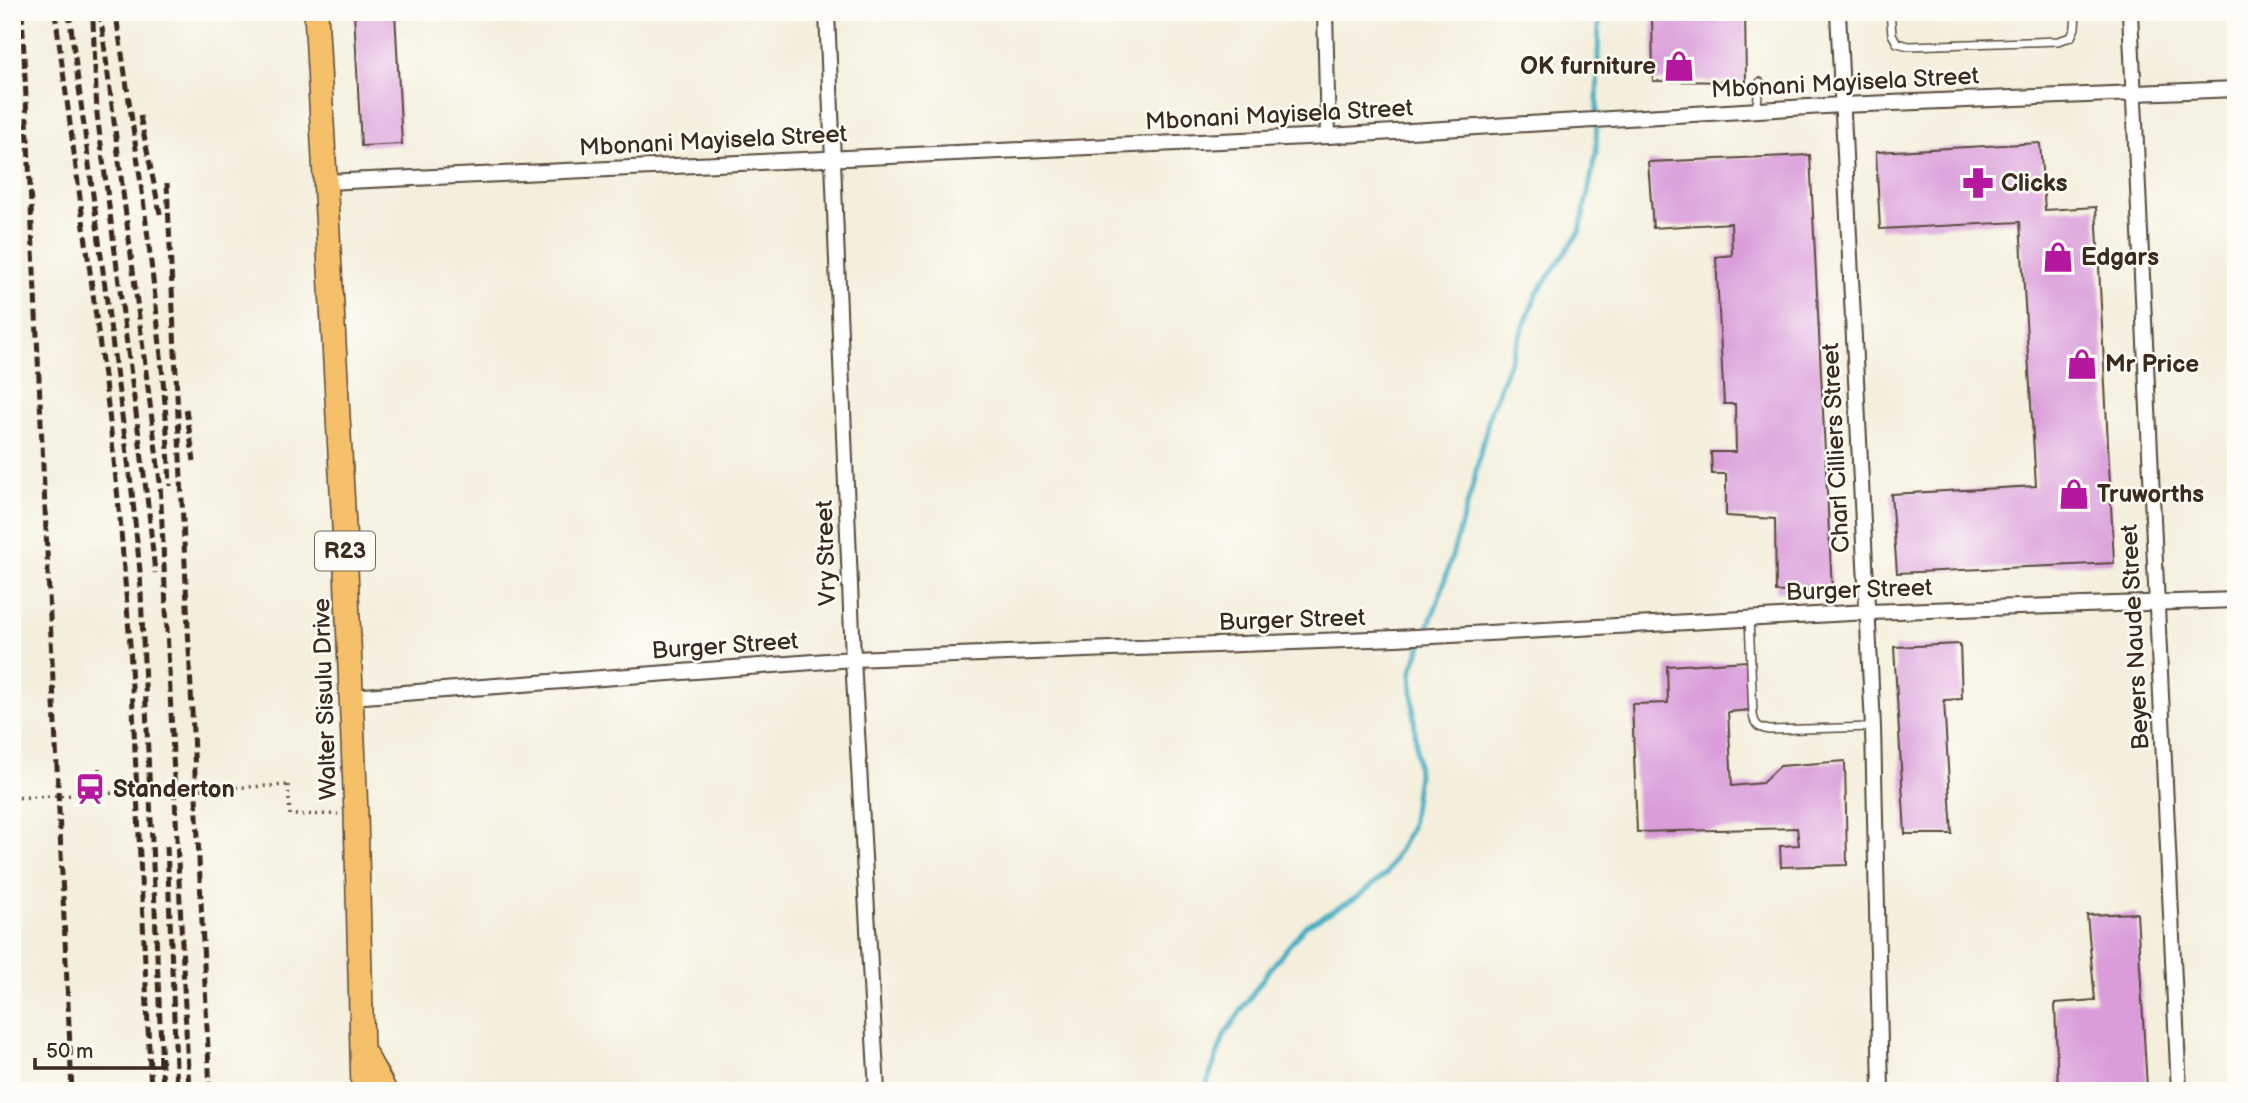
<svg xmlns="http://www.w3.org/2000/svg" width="2248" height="1103" font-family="'Balsamiq Sans',sans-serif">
  <rect width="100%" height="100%" fill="#fdfcf7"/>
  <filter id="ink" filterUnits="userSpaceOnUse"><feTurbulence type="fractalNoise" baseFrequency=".0143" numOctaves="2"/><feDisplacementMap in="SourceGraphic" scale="14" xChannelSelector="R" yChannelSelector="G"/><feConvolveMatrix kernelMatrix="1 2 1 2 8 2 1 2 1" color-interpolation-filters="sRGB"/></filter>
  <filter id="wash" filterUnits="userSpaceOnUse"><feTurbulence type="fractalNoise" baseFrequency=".00686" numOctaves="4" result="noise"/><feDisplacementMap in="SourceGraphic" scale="28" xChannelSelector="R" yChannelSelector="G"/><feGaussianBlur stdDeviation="1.57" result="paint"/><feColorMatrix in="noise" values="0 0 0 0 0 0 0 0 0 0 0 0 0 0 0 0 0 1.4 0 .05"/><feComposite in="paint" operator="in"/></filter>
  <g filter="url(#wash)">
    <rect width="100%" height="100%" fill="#f4efdc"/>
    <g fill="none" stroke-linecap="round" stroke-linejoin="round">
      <polyline stroke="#43adc2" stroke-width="5" points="1204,1091 1225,1034 1269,970 1305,926 1356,898 1386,874 1411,827 1418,774 1411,672 1441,593 1472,488 1491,409 1537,293 1580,231 1596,153 1599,12"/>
    </g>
    <g id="blocks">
      <g fill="#da9dda">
        <polygon points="354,12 395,12 402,144 361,146"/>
        <polygon points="1652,12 1745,12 1746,82 1653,81"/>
        <polygon points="2040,143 2045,210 2096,207 2114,563 1897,573 1891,494 2036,486 2020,222 1880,229 1876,152"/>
        <polygon points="1810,155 1832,590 1776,592 1775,519 1726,516 1726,474 1712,474 1711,452 1736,452 1735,404 1724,404 1716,257 1732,255 1731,223 1653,228 1648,162"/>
        <polygon points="1960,644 1962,699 1944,700 1952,834 1905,834 1894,647"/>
        <polygon points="1747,661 1750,710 1728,712 1732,786 1762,783 1780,766 1845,761 1847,865 1781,867 1780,846 1799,845 1797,828 1637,832 1632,704 1668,703 1667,666"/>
        <polygon points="2137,913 2147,1088 2058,1091 2055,1003 2095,1000 2087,915"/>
      </g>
    </g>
  </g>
  <g filter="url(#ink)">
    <use href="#blocks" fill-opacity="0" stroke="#57483a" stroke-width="2"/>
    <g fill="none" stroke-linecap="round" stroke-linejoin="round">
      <defs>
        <g id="service">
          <polyline points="1890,12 1892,34 1897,43 1909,46 2058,41 2071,37 2075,28 2076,12"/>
          <polyline points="1816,14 1819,12"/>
          <polyline points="1756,110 1760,82"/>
          <path d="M1749,618L1753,715C1755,726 1759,728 1769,730L1873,727"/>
          <polyline points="852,1091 876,1083"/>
        </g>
        <g id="minor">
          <polyline points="827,12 853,659 877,1091"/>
          <polyline points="1325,12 1328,136"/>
          <polyline points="1838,12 1873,727 1881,1091"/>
          <polyline points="2130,12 2179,1091"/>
          <polyline points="325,182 1328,136 1842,105 2236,89"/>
          <polyline points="351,697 853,659 1396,638 1868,612 2236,600"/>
        </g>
        <g id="primary">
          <polyline points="316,12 345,545 356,814 363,1091"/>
          <polyline points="366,1056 385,1091"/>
        </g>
      </defs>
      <use href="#service" stroke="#57483a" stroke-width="10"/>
      <use href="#minor" stroke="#57483a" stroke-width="18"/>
      <use href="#primary" stroke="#57483a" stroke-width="26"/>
      <g stroke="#57483a" stroke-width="3.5" stroke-dasharray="2 5" stroke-linecap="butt">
        <polyline points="99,768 100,794"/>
        <polyline points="288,785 290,815 338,814"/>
      </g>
      <use href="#service" stroke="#fff" stroke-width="7"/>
      <use href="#minor" stroke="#fff" stroke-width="14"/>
      <use href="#primary" stroke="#f6c06b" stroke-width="23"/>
      <g stroke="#3b2a1e" stroke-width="5" stroke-dasharray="10 5" stroke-linecap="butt">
        <polyline points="22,12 72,1091"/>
        <polyline points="55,12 109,413 120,518 130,644 151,1091"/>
        <polyline points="69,12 132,492 140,571 163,1091"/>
        <polyline points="100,12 160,482 189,1091"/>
        <polyline points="93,21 97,114 149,513 155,573"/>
        <path d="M117,22C141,176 163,330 170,486"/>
        <polyline points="140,116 161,218"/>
        <polyline points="167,183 210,1091"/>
        <polyline points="186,409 194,461"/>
        <polyline points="167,846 177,1091"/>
      </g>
      <polyline stroke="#57483a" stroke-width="3.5" stroke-dasharray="2 5" stroke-linecap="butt" points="12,798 288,785"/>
    </g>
  </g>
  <defs>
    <symbol id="shop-bare" viewBox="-9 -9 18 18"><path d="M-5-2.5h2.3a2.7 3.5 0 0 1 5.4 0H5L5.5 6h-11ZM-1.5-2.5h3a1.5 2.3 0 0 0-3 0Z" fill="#b5179e" stroke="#fdfcf7" stroke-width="2.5" paint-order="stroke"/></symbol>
    <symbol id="pharmacy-bare" viewBox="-9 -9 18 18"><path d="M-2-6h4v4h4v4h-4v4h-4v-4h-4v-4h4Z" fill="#b5179e" stroke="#fdfcf7" stroke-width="2.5" paint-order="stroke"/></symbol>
    <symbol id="station-bare" viewBox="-9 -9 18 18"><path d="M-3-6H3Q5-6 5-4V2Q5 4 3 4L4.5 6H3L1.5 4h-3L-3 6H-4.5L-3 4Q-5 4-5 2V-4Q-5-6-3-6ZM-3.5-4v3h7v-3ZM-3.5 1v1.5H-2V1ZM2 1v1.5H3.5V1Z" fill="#b5179e" stroke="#fdfcf7" stroke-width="2.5" paint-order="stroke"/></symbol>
  </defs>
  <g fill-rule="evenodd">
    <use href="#shop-bare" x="1657" y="44" width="44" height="44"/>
    <use href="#pharmacy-bare" x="1956" y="161" width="44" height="44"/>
    <use href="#shop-bare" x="2036" y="235" width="44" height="44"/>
    <use href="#shop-bare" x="2060" y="342" width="44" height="44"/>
    <use href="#shop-bare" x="2052" y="472" width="44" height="44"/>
    <use href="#station-bare" x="68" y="767" width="44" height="44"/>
  </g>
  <g text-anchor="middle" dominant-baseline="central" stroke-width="5" stroke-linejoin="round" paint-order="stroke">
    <rect fill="#fdfcf7" stroke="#75695f" stroke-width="2" x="315" y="531.5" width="60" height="39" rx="5"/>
    <g font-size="23" font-weight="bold" fill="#3b2a1e">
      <text x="345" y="551">R23</text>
    </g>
    <g font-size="24" font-weight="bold" fill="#3b2a1e" stroke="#fdfcf7" text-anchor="start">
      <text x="1656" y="66" text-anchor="end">OK furniture</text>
      <text x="2001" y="183">Clicks</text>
      <text x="2081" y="257">Edgars</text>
      <text x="2105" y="364">Mr Price</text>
      <text x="2097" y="494">Truworths</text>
      <text x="113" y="789">Standerton</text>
    </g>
    <g font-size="24" fill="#3b2a1e" stroke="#fdfcf7">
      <text transform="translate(1845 83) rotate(-3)">Mbonani Mayisela Street</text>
      <text transform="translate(1279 115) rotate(-3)">Mbonani Mayisela Street</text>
      <text transform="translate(713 141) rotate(-3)">Mbonani Mayisela Street</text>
      <text transform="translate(1836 448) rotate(-93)">Charl Cilliers Street</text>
      <text transform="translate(826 553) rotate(-92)">Vry Street</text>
      <text transform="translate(1859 590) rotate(-2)">Burger Street</text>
      <text transform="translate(1292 620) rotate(-2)">Burger Street</text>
      <text transform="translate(2135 637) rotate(-93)">Beyers Naude Street</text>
      <text transform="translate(725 646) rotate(-4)">Burger Street</text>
      <text transform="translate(325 699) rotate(-92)">Walter Sisulu Drive</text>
    </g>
  </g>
  <rect width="2248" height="1103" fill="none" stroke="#fdfcf7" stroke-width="42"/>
  <path d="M35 1058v10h128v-10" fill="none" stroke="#3b2a1e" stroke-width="3.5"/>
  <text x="46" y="1058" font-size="21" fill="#3b2a1e" stroke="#fdfcf7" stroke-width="5" paint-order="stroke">50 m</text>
</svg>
